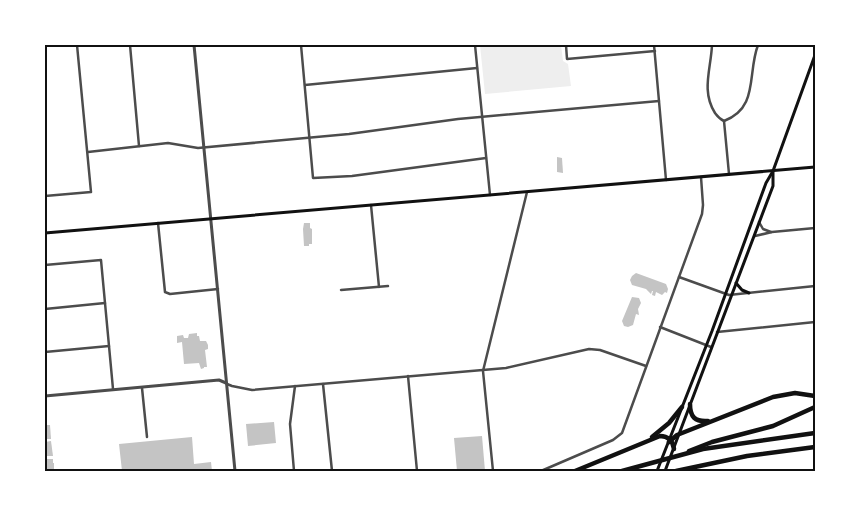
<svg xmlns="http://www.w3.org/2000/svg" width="860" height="516" font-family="Mulish,sans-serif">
  <rect width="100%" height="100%" fill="#fff"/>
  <polygon fill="#eee" points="480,45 561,45 563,61 568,64 571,86 485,94"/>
  <g fill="#c4c4c4">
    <polygon points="557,157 562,158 563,173 557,172"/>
    <polygon points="304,223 310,223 310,228 312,229 312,244 309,244 309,246 304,246 303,229"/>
    <polygon points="636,273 666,284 668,289 667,293 665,292 662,295 656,292 655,296 652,295 653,291 652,291 651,294 646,289 632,285 630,280 632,276"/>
    <polygon points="632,297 639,298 641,303 638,309 639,315 636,314 633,325 628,327 624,326 622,321"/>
    <polygon points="197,333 197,336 199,336 200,341 206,341 208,345 208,349 205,350 207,367 204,367 204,368 201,369 199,363 184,364 182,342 177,343 177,336 183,335 184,338 188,338 189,334"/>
    <polygon points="274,422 276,443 248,446 246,424"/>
    <polygon points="45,425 50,425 51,439 45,439"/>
    <polygon points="482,436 485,471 457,471 454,438"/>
    <polygon points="192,437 194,464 211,462 212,471 143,471 143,469 122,471 119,444"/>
    <polygon points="51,441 53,456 45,456 45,442"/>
    <polygon points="45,459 53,459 53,463 54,463 54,471 45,471"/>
  </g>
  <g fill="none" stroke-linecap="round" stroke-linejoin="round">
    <g stroke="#4c4c4c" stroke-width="2.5">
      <polyline points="130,45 139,146"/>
      <polyline points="301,45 313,178 352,176 486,158"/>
      <polyline points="475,45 490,195"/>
      <polyline points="566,45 567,59 655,51"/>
      <polyline points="654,45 666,180"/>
      <path d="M712,45C711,69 701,91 715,113C718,117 719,119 724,121"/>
      <polyline points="305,85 477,68"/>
      <path d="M724,121C759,108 747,74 758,45"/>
      <polyline points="724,121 729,174"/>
      <polyline points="88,152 168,143 198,148 349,134 458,119 659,101"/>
      <polyline points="45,196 91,192 77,45"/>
      <polyline points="371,205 379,287"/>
      <polyline points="759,222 763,229 771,232"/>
      <polyline points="158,223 165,292 170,294 218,289"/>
      <polyline points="755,236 772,232 815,228"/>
      <polyline points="45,265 101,260 113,389"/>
      <polyline points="679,277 729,295 815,286"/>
      <polyline points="341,290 388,286"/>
      <polyline points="45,309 105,303"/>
      <polyline points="660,327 711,347"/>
      <polyline points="717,332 815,322"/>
      <polyline points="45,352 109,346"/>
      <polyline points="408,376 417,471"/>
      <polyline points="227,384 232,386 252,390 506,368 589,349 600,350 646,366"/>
      <polyline points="323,384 332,471"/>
      <polyline points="142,388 147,437"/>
      <polyline points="294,471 290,424 295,386"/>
      <polyline points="493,471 483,371 527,192"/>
      <polyline points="541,471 613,440 622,433 702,214 703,205 701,177"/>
      <polyline points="810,471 815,470"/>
    </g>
    <g stroke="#4c4c4c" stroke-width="3">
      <polyline points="194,45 235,471"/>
      <polyline points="45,396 219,380 226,383"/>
    </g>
    <g stroke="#111" stroke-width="3">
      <polyline points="45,233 815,167"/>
      <polyline points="736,283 742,290 749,293"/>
      <polyline points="657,471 712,331 766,183 773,171 815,55"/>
      <polyline points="665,471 773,186 773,171"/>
    </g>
    <g stroke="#111" stroke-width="4.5">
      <path d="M690,404C690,417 695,422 708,421"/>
      <polyline points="652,437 669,423 682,407"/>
      <polyline points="669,442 677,435 773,397 795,393 815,396"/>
      <polyline points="689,451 712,442 773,426 815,407"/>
      <path d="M575,471L660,436C668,436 673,441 674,449"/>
      <polyline points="622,471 703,449 815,433"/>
      <polyline points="676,471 747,456 815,447"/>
    </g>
  </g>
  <rect width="860" height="516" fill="none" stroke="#ffffff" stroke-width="92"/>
  <rect x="46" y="46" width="768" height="424" fill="none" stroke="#111" stroke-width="2"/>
</svg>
